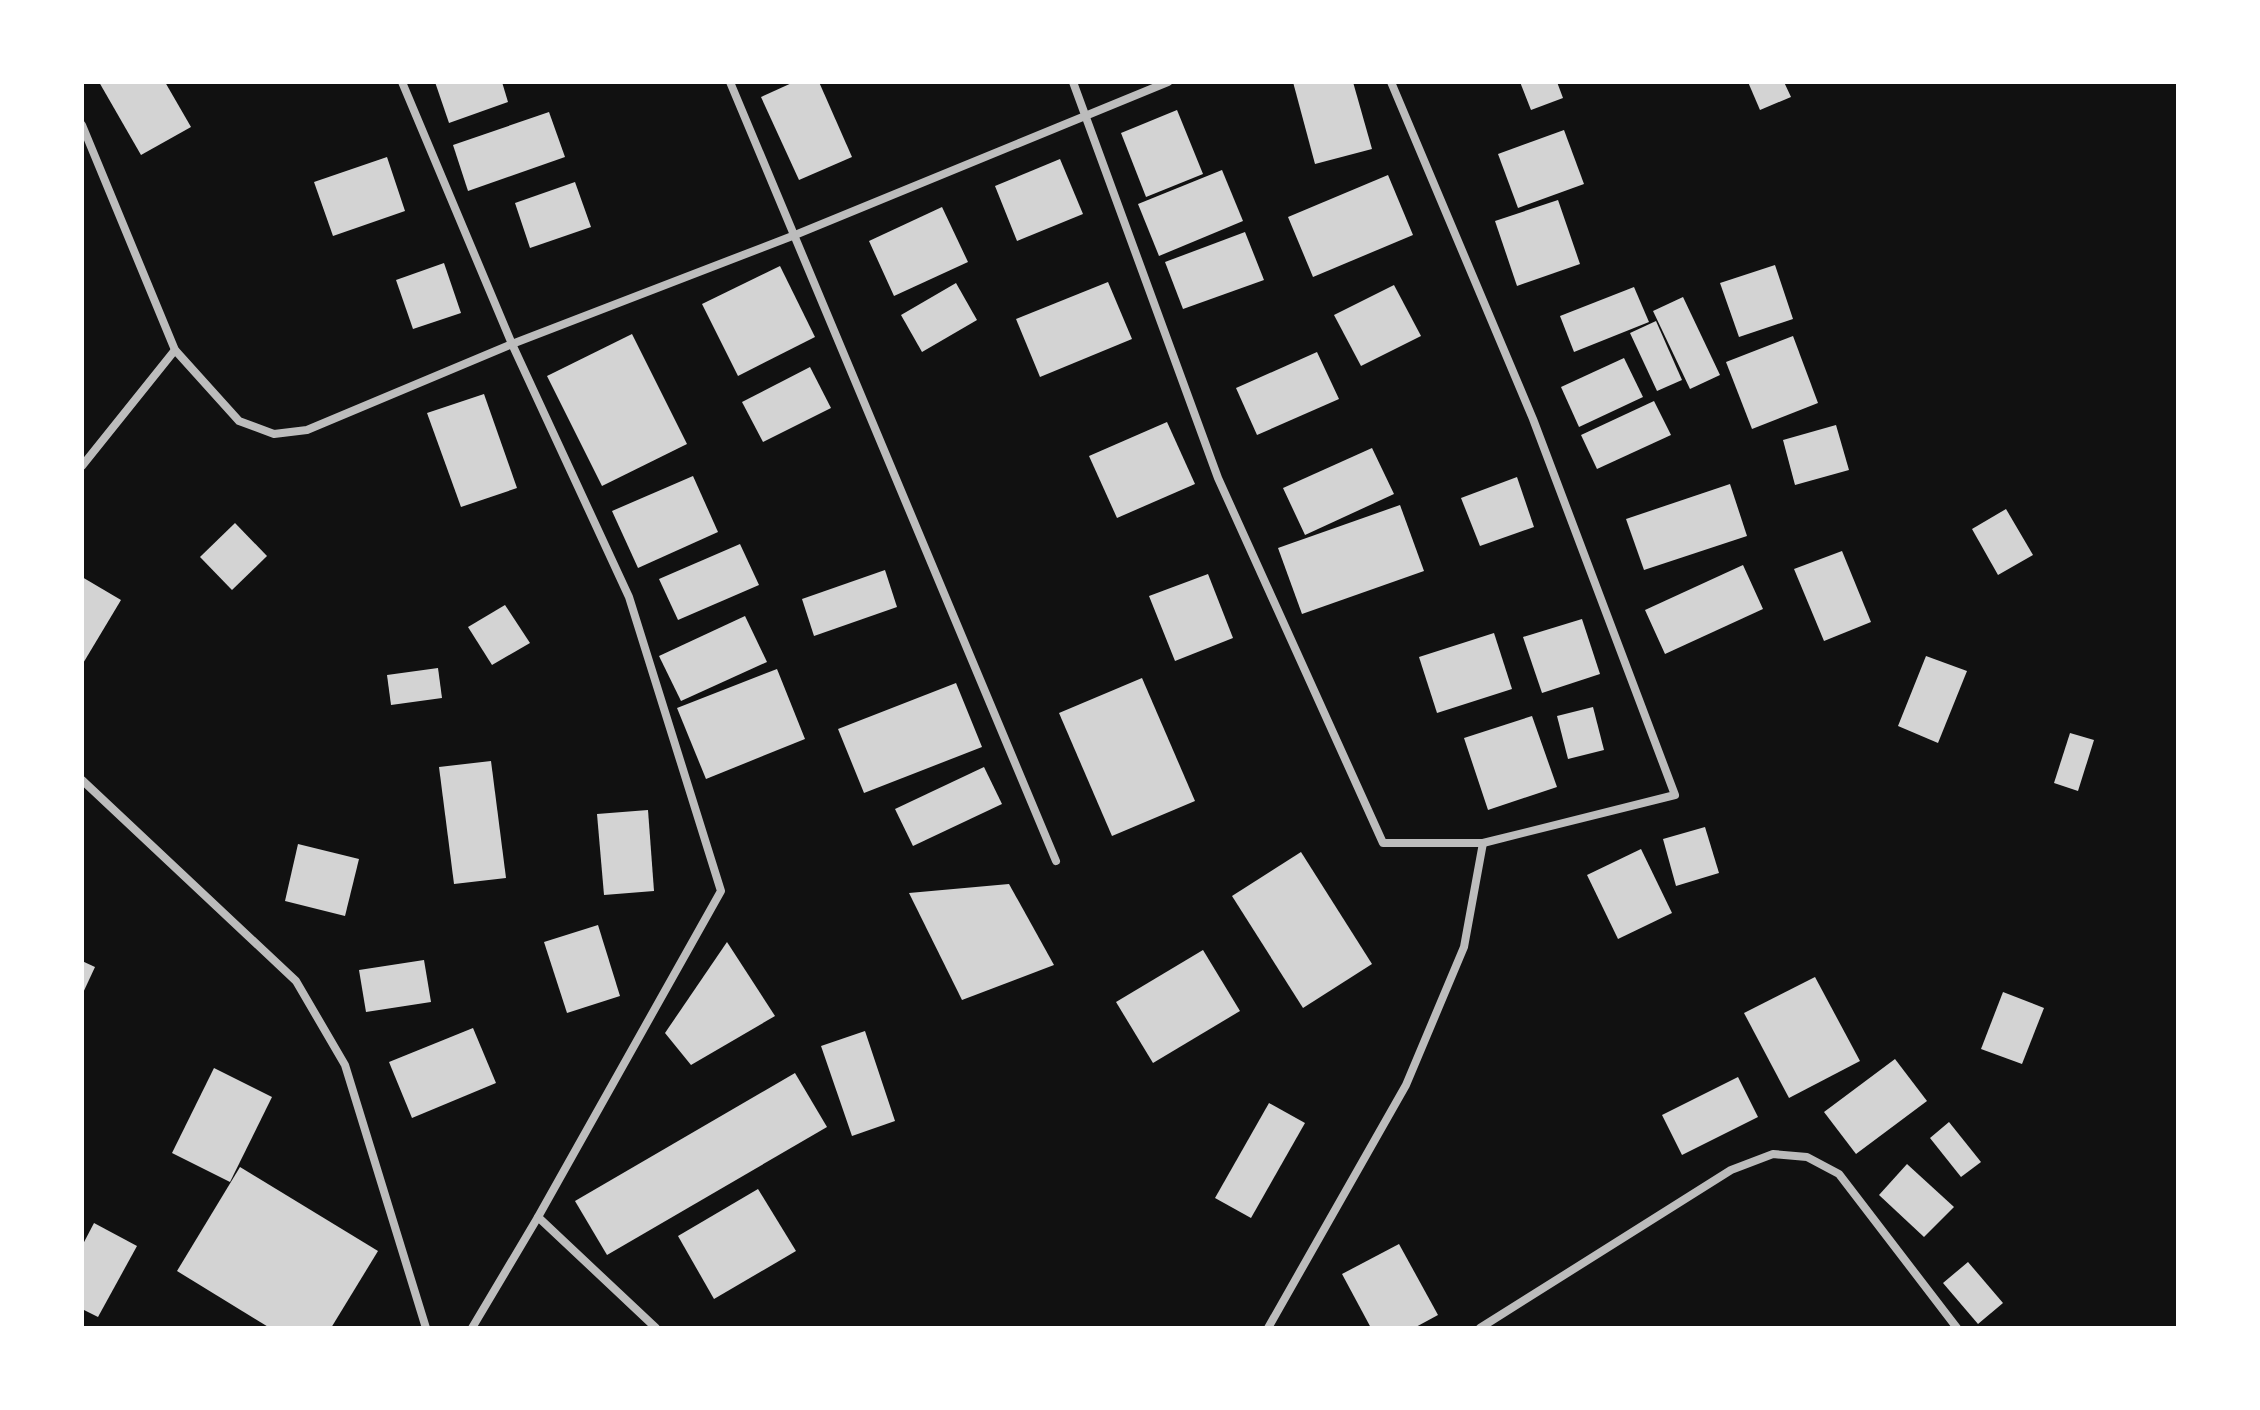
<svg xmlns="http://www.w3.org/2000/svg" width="2260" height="1410" font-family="'PT Serif',serif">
  <rect width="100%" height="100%" fill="#111"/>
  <g fill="#d3d3d3">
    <polygon points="99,82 165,82 191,127 141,155"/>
    <polygon points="435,82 502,82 508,102 449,123"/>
    <polygon points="794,82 819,82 852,157 799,180 761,97"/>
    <polygon points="1293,82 1353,82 1372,149 1315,164"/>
    <polygon points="1520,82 1557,82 1563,98 1531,110"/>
    <polygon points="1748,82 1784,82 1791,97 1760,110"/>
    <polygon points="1177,110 1203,174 1146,197 1121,133"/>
    <polygon points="549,112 565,157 468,191 453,145"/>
    <polygon points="1564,130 1584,184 1518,208 1498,154"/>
    <polygon points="387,157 405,211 333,236 314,182"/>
    <polygon points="1060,159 1083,214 1017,241 995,186"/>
    <polygon points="1222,170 1243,221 1159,256 1138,204"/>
    <polygon points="1388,175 1413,235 1313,277 1288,217"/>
    <polygon points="575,182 591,227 530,248 515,203"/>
    <polygon points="1558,200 1580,264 1517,286 1495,221"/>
    <polygon points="942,207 968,262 894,296 869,241"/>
    <polygon points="1245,232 1264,280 1183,309 1165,262"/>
    <polygon points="444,263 461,313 413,329 396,280"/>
    <polygon points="1775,265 1793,319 1739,337 1720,283"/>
    <polygon points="780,266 815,337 738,376 702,304"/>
    <polygon points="1108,282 1132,339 1040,377 1016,319"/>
    <polygon points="956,283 977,320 922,352 901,315"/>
    <polygon points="1394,285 1421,336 1361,366 1334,315"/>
    <polygon points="1634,287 1649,322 1574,352 1560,316"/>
    <polygon points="1683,297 1720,375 1690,389 1653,311"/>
    <polygon points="1656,321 1682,380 1657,391 1630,333"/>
    <polygon points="632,334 687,444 602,486 547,376"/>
    <polygon points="1793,336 1818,403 1752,429 1726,362"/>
    <polygon points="1317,352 1339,399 1257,435 1236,388"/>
    <polygon points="1624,358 1643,397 1579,427 1561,387"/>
    <polygon points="810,367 831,408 763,442 742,402"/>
    <polygon points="484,394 517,488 461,507 427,413"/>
    <polygon points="1654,401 1671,435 1597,469 1581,435"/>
    <polygon points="1167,422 1195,484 1117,518 1089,456"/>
    <polygon points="1836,425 1849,470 1795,485 1783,440"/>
    <polygon points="1372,448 1394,494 1305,535 1283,488"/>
    <polygon points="693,476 718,532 638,568 612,511"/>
    <polygon points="1517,477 1534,527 1480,546 1461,498"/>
    <polygon points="1730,484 1747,536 1644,570 1626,519"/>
    <polygon points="1400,505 1424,571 1302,614 1278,548"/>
    <polygon points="2006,509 2033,555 1998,575 1972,529"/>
    <polygon points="235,523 267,556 232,590 200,557"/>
    <polygon points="740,544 759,585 678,620 659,579"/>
    <polygon points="1842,551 1871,622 1824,641 1794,569"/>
    <polygon points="1743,565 1763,609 1665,654 1645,610"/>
    <polygon points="885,570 897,607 814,636 802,599"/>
    <polygon points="1208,574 1233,638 1175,661 1149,596"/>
    <polygon points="82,577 121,600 82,665"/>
    <polygon points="505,605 530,643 492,665 468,627"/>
    <polygon points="745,616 767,662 681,701 659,656"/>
    <polygon points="1582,619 1600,674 1542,693 1523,637"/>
    <polygon points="1494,633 1512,689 1437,713 1419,657"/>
    <polygon points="1926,656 1967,671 1938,743 1898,726"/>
    <polygon points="438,668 442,698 391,705 387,675"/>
    <polygon points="777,669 805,739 706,779 677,708"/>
    <polygon points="1142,678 1195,801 1112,836 1059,713"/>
    <polygon points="956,683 982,747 864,793 838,729"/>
    <polygon points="1593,707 1604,750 1568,759 1557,716"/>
    <polygon points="1532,716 1557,787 1488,810 1464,738"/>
    <polygon points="2070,733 2094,740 2078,791 2054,783"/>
    <polygon points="491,761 506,878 454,884 439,767"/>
    <polygon points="984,767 1002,804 913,846 895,809"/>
    <polygon points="648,810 654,891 604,895 597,814"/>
    <polygon points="1705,827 1719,873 1676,886 1663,839"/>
    <polygon points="298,844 359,859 345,916 285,901"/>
    <polygon points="1641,849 1672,913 1618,939 1587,875"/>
    <polygon points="1301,852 1372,964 1303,1008 1232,896"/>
    <polygon points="1009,884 1054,965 962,1000 909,893"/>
    <polygon points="598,925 620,996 567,1013 544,942"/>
    <polygon points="727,942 775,1016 691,1065 665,1033"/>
    <polygon points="1203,950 1240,1011 1153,1063 1116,1002"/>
    <polygon points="424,960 431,1002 366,1012 359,970"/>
    <polygon points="82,961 95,967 82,995"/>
    <polygon points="1815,977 1860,1061 1789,1098 1744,1013"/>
    <polygon points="2003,992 2044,1008 2022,1064 1981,1049"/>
    <polygon points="473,1028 496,1083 412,1118 389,1062"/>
    <polygon points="865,1031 895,1121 852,1136 821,1046"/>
    <polygon points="1895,1059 1927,1101 1856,1154 1824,1112"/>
    <polygon points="214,1068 272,1097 230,1182 172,1153"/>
    <polygon points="795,1073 827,1127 607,1255 575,1201"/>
    <polygon points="1738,1077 1758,1117 1682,1155 1662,1115"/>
    <polygon points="1269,1103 1305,1123 1251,1218 1215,1198"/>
    <polygon points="1949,1122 1981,1162 1961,1177 1930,1138"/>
    <polygon points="1907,1164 1954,1207 1924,1237 1879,1195"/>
    <polygon points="240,1167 378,1251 331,1328 270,1328 177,1271"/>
    <polygon points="758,1189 796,1251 714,1299 678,1236"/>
    <polygon points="94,1223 137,1246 98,1317 82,1309 82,1246"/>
    <polygon points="1399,1244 1438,1315 1414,1328 1371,1328 1342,1274"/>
    <polygon points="1968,1262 2003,1303 1978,1324 1943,1283"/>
  </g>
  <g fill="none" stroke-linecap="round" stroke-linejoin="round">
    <g stroke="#bcbcbc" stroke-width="8">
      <polyline points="402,82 512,344 629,597 721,891 538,1217 472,1328"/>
      <polyline points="730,82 1056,861"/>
      <polyline points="1073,82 1218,478 1383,843 1483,843 1675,795 1533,419 1391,82"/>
      <polyline points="82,125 175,350 239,421 274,434 307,430 512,344 795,235 1168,82"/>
      <polyline points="82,466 175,350"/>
      <polyline points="82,780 296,981 345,1065 426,1328"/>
      <polyline points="538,1217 656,1328"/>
      <polyline points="1268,1328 1406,1085 1464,947 1483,843"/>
      <polyline points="1480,1328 1731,1170 1773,1154 1807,1157 1839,1174 1957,1328"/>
    </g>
  </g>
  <rect width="2260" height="1410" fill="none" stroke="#ffffff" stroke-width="168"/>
</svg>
